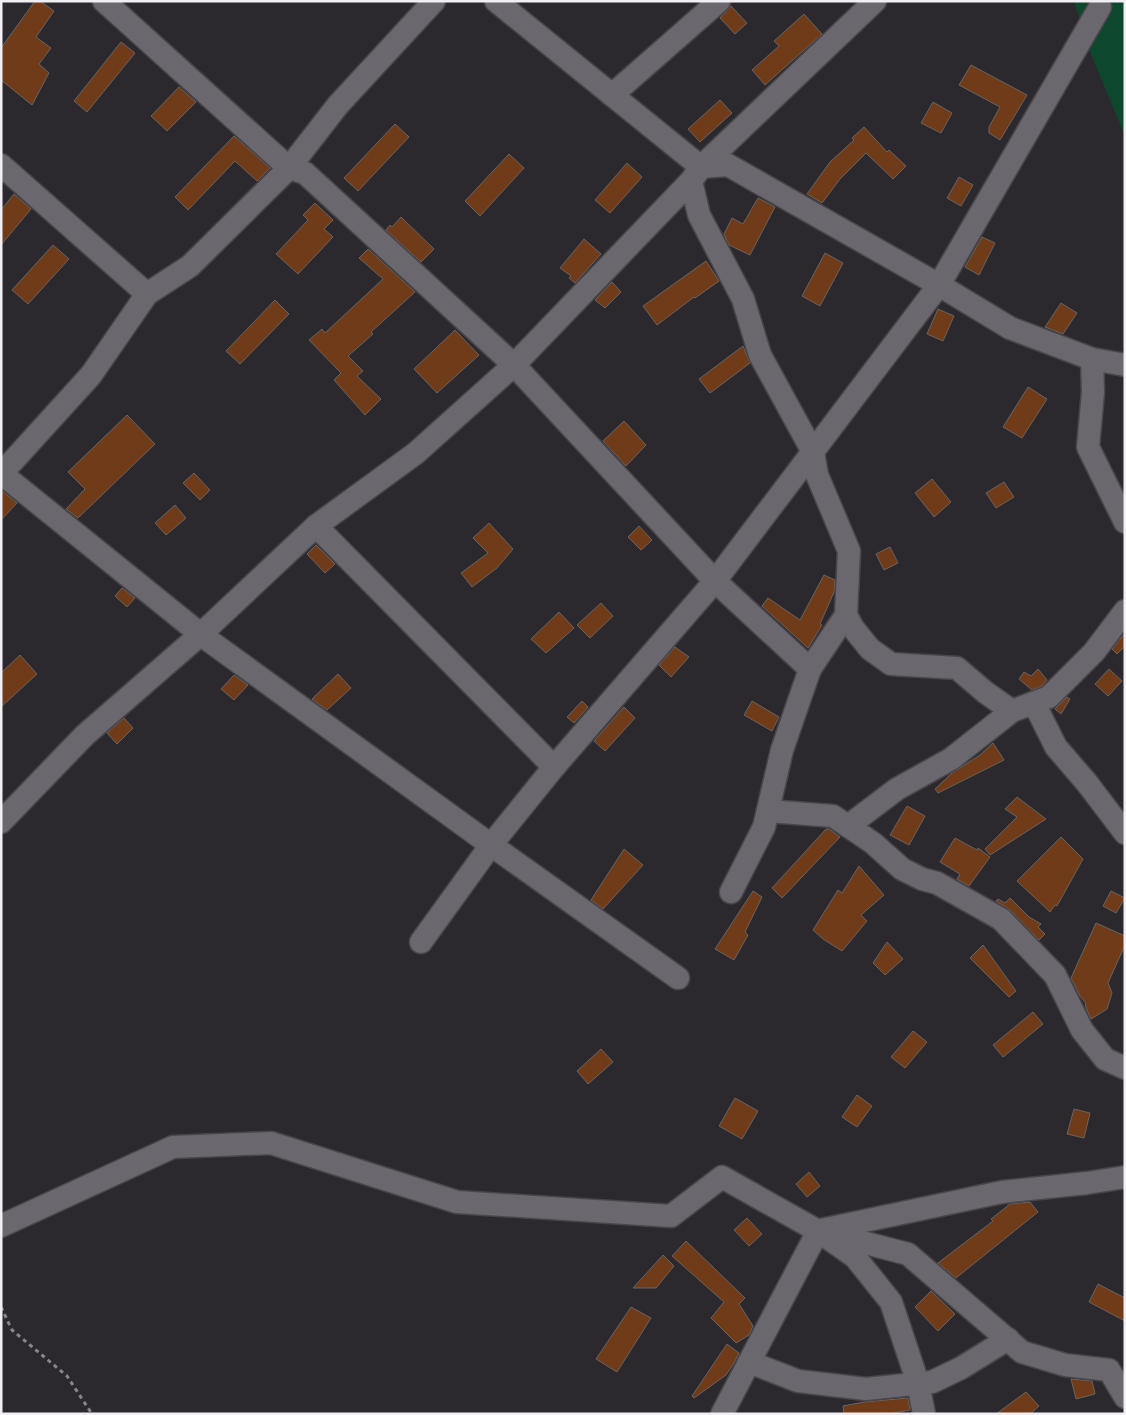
<svg xmlns="http://www.w3.org/2000/svg" width="1126" height="1415" font-family="'Golos Text',sans-serif">
  <rect width="100%" height="100%" fill="#2b292e"/>
  <polygon fill="#0d482e" points="1074,1 1125,1 1125,136 1088,47"/>
  <g fill="#703b18" stroke="#6b6460">
    <polygon points="35,1 40,1 54,11 36,37 51,48 39,64 49,73 32,105 1,80 1,48"/>
    <polygon points="731,6 747,23 735,34 720,18"/>
    <polygon points="804,14 822,34 765,85 752,70 779,46 774,41"/>
    <polygon points="121,42 135,53 87,112 74,101"/>
    <polygon points="971,65 1027,95 1000,140 989,133 989,127 1000,107 959,85"/>
    <polygon points="179,87 196,102 167,131 151,116"/>
    <polygon points="720,100 732,113 700,142 688,129"/>
    <polygon points="933,102 952,113 941,133 921,123"/>
    <polygon points="395,124 409,137 358,191 344,178"/>
    <polygon points="864,127 887,152 889,150 906,166 893,179 866,153 840,179 822,203 807,194 830,162 854,140 852,138"/>
    <polygon points="234,136 270,168 257,181 235,161 188,210 175,197"/>
    <polygon points="509,154 524,168 480,216 465,201"/>
    <polygon points="627,163 642,177 610,213 595,200"/>
    <polygon points="959,177 973,185 961,206 947,198"/>
    <polygon points="14,194 31,209 1,245 1,210"/>
    <polygon points="758,198 775,207 750,255 729,245 724,234 732,218 743,224"/>
    <polygon points="315,203 333,220 324,229 333,237 298,274 276,254 308,220 303,215"/>
    <polygon points="401,217 434,249 421,262 386,230 390,225 392,227"/>
    <polygon points="982,237 995,243 979,275 965,267"/>
    <polygon points="584,239 601,254 575,283 569,278 571,276 560,268"/>
    <polygon points="53,245 69,259 28,304 12,290"/>
    <polygon points="368,249 415,292 371,332 373,334 348,356 363,371 357,376 381,399 365,415 334,380 341,373 309,340 322,329 325,333 383,279 359,258"/>
    <polygon points="825,253 843,263 820,306 802,296"/>
    <polygon points="706,261 719,281 695,298 694,297 657,325 643,306"/>
    <polygon points="612,282 621,292 605,308 595,300"/>
    <polygon points="275,300 289,314 240,364 226,351"/>
    <polygon points="1061,303 1077,313 1063,334 1045,327"/>
    <polygon points="938,309 954,316 943,341 927,334"/>
    <polygon points="455,330 479,355 437,393 414,369"/>
    <polygon points="743,346 750,363 710,393 699,379"/>
    <polygon points="1028,387 1047,399 1022,438 1003,427"/>
    <polygon points="127,415 155,444 78,518 66,509 85,489 68,472"/>
    <polygon points="624,421 646,445 626,466 603,441"/>
    <polygon points="194,473 210,490 200,500 183,483"/>
    <polygon points="932,479 951,502 934,517 915,493"/>
    <polygon points="1004,482 1014,497 996,508 986,493"/>
    <polygon points="1,490 17,503 1,520"/>
    <polygon points="175,505 186,518 166,535 155,523"/>
    <polygon points="489,523 513,549 497,568 472,587 461,573 488,553 473,538"/>
    <polygon points="639,526 652,540 641,550 628,537"/>
    <polygon points="316,545 335,564 325,573 307,554"/>
    <polygon points="890,547 898,563 884,570 876,554"/>
    <polygon points="824,575 835,580 834,592 820,624 822,625 808,648 762,606 768,598 800,620"/>
    <polygon points="122,588 135,598 127,607 115,596"/>
    <polygon points="601,603 613,616 590,638 577,625"/>
    <polygon points="559,612 574,628 546,653 531,639"/>
    <polygon points="1125,633 1125,646 1117,654 1112,649"/>
    <polygon points="675,647 689,657 671,677 659,665"/>
    <polygon points="20,655 37,674 1,707 1,673"/>
    <polygon points="1038,669 1047,680 1042,686 1032,690 1019,679 1024,672 1031,676"/>
    <polygon points="1109,669 1122,681 1108,696 1095,684"/>
    <polygon points="338,674 351,688 327,710 312,699"/>
    <polygon points="234,675 248,685 234,700 221,689"/>
    <polygon points="1067,697 1070,699 1061,714 1055,709"/>
    <polygon points="582,701 588,707 574,723 567,717"/>
    <polygon points="752,701 779,717 772,731 744,715"/>
    <polygon points="624,707 635,718 605,751 594,741"/>
    <polygon points="124,718 133,728 117,744 107,733"/>
    <polygon points="993,743 1004,760 938,793 935,789 952,773 980,755"/>
    <polygon points="1017,797 1046,819 990,855 985,849 1017,817 1005,809"/>
    <polygon points="907,806 925,816 909,845 890,835"/>
    <polygon points="826,829 829,829 840,837 782,898 772,888"/>
    <polygon points="1061,837 1083,859 1057,906 1055,905 1050,912 1017,881"/>
    <polygon points="955,838 977,850 978,848 990,857 969,886 957,879 960,874 940,862"/>
    <polygon points="624,849 643,865 603,909 591,900"/>
    <polygon points="859,866 884,895 861,915 867,921 842,951 823,939 813,930 838,890 842,893"/>
    <polygon points="753,891 762,897 745,932 748,935 734,960 715,949"/>
    <polygon points="1111,891 1125,898 1116,913 1103,906"/>
    <polygon points="1010,898 1029,917 1041,924 1038,927 1045,934 1039,940 1010,910 996,901 998,899 1005,903"/>
    <polygon points="1096,923 1125,936 1125,945 1108,983 1112,993 1107,1009 1091,1019 1086,1008 1085,1002 1080,996 1071,978"/>
    <polygon points="887,942 903,959 885,975 873,963"/>
    <polygon points="983,945 1016,991 1009,997 970,958"/>
    <polygon points="1033,1012 1043,1024 1003,1057 993,1045"/>
    <polygon points="913,1031 927,1042 905,1068 891,1057"/>
    <polygon points="601,1049 613,1062 588,1084 577,1071"/>
    <polygon points="857,1095 872,1106 857,1127 842,1117"/>
    <polygon points="735,1098 758,1111 742,1139 719,1126"/>
    <polygon points="1074,1109 1090,1113 1084,1138 1067,1134"/>
    <polygon points="809,1172 820,1186 807,1197 796,1184"/>
    <polygon points="1030,1202 1038,1212 956,1278 938,1263 993,1221 991,1219 1010,1204"/>
    <polygon points="747,1218 762,1234 749,1246 734,1230"/>
    <polygon points="686,1241 745,1298 739,1304 753,1326 749,1335 736,1343 711,1318 724,1302 672,1256"/>
    <polygon points="663,1255 674,1266 656,1288 633,1288"/>
    <polygon points="1098,1284 1125,1298 1125,1321 1089,1302"/>
    <polygon points="931,1291 955,1314 938,1331 915,1307"/>
    <polygon points="631,1307 651,1318 617,1372 596,1359"/>
    <polygon points="727,1344 739,1353 734,1363 726,1375 694,1398 692,1396"/>
    <polygon points="1071,1379 1092,1381 1095,1394 1076,1399"/>
    <polygon points="1026,1392 1039,1406 1030,1414 996,1414"/>
    <polygon points="908,1398 910,1410 888,1414 844,1414 843,1406 864,1402"/>
  </g>
  <g fill="none" stroke-linecap="round" stroke-linejoin="round">
    <defs>
      <g id="minor">
        <polyline points="104,1 289,168 305,173 514,365 715,581 810,669 782,750 764,827 731,892"/>
        <polyline points="496,1 701,167 728,165 939,285 1010,328 1092,359 1125,365"/>
        <polyline points="612,95 719,1"/>
        <polyline points="1,165 147,294"/>
        <polyline points="691,181 699,215 743,299 760,355 813,452 817,475 849,551 846,615 810,669"/>
        <polyline points="1092,359 1093,392 1088,447 1125,522"/>
        <polyline points="1,474 91,375 147,294 190,266 289,168 338,105 434,1"/>
        <polyline points="2,474 204,637 491,845 678,978"/>
        <polyline points="316,526 554,767"/>
        <polyline points="846,615 853,628 870,649 891,664 957,668 985,692 1012,711 1049,697 1094,652 1125,611"/>
        <polyline points="1034,703 1056,747 1087,783 1125,833"/>
        <polyline points="768,811 833,816 873,843 902,869 922,879 937,883 1001,919 1055,975 1082,1030 1105,1059 1125,1068"/>
        <polyline points="1,822 85,735 201,634 316,526 416,453 514,365 691,181 701,167 875,1"/>
        <polyline points="848,826 897,789 951,759 1012,711"/>
        <polyline points="421,942 491,845 554,767 715,581 939,285 1100,7"/>
        <polyline points="1,1226 173,1147 271,1143 457,1202 671,1216 722,1177 818,1231 855,1257 891,1302 918,1383 924,1414"/>
        <polyline points="821,1230 1002,1192 1087,1183 1125,1177"/>
        <polyline points="831,1234 908,1254 1022,1352 1065,1365 1109,1370 1125,1397"/>
        <polyline points="749,1362 798,1381 866,1389 932,1382 961,1368 1008,1339"/>
        <polyline points="722,1414 818,1231"/>
      </g>
    </defs>
    <use href="#minor" stroke="#49464b" stroke-width="25"/>
    <polyline stroke="#88868a" stroke-width="3" stroke-dasharray="4 4" stroke-linecap="butt" points="1,1307 12,1330 67,1376 92,1414"/>
    <use href="#minor" stroke="#6a676e" stroke-width="22"/>
  </g>
  <rect width="1126" height="1415" fill="none" stroke="#f1eff3" stroke-width="5"/>
</svg>
